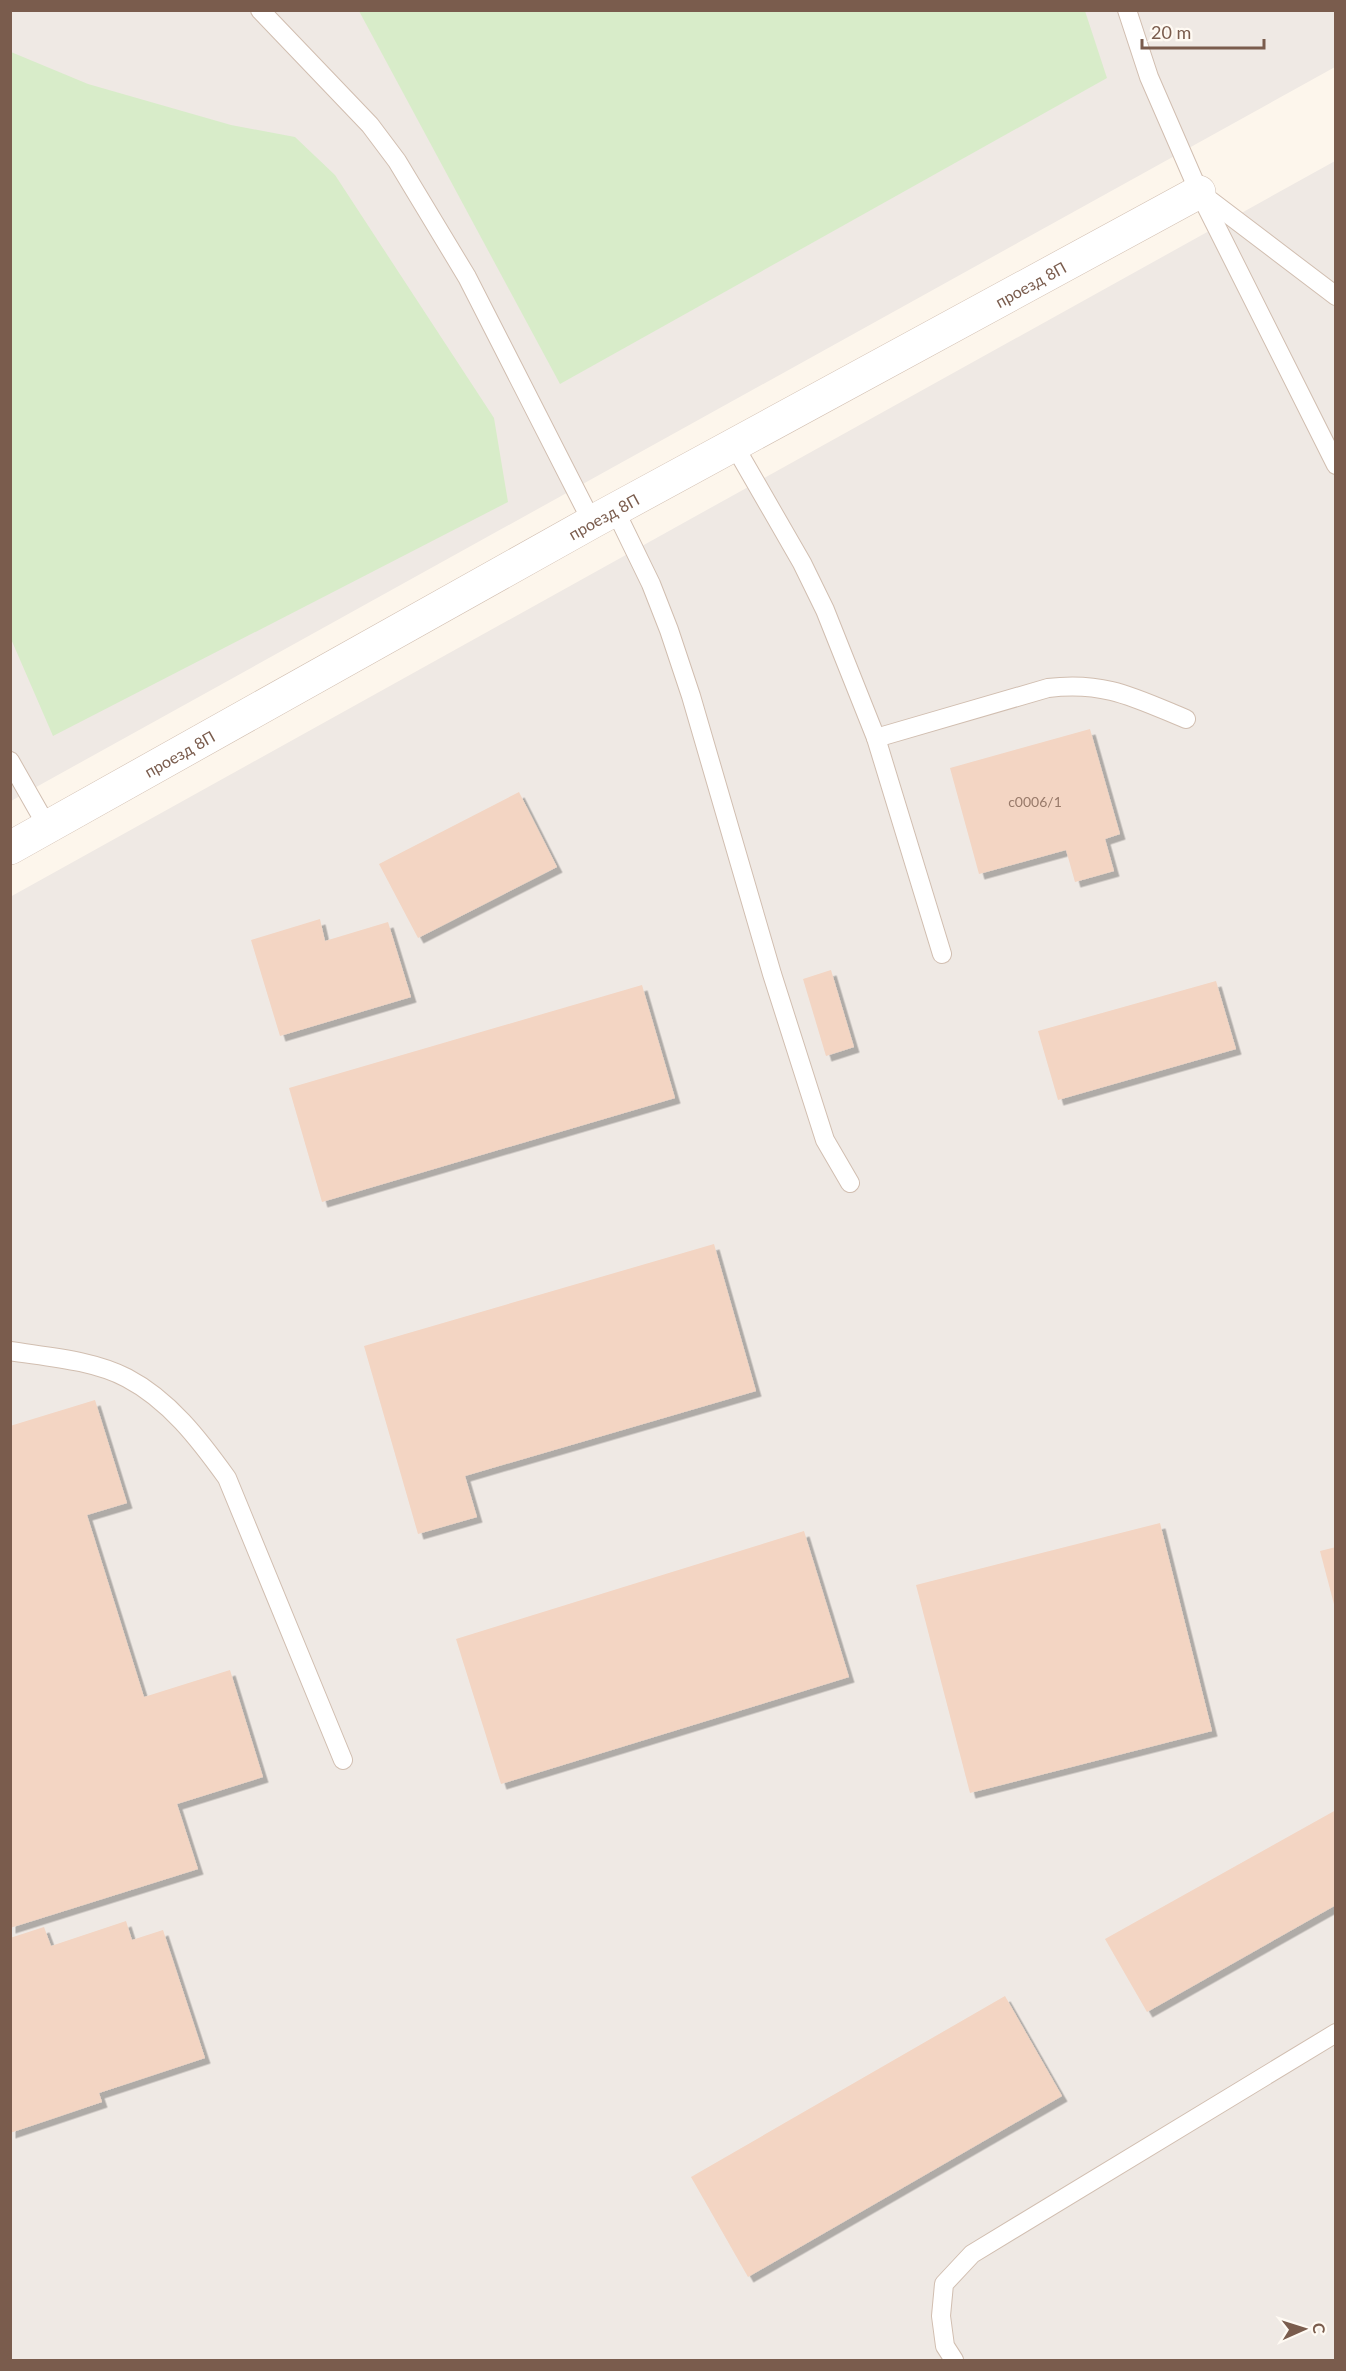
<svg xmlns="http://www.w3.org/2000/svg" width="1346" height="2371" font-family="Lato,sans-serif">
  <defs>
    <filter id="shadow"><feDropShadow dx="5.5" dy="5.5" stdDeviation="0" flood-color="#0004"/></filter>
  </defs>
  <rect width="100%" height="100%" fill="#fdf6ec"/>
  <g fill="#efe9e4">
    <polygon points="11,11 1335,11 1335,67 11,801"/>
    <polygon points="1335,161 1335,2360 11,2360 10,897"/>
  </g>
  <g fill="#d8ecc9">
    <polygon points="359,11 1085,11 1107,78 560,384"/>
    <polygon points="11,52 88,84 231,125 295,137 335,175 494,418 508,502 53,736 11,639"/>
  </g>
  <g fill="#f3d5c3" filter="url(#shadow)">
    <polygon points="1090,729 1120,834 1105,839 1114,871 1075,882 1066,850 979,874 950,768"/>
    <polygon points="519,792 557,867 418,938 379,864"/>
    <polygon points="320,919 325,941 388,922 411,997 280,1036 251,940"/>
    <polygon points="831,970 854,1047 826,1056 803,979"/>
    <polygon points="1216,981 1236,1049 1058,1100 1038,1031"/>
    <polygon points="642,985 675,1098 322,1202 289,1088"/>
    <polygon points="714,1244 756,1391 465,1476 477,1517 418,1534 364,1346"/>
    <polygon points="95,1400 127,1503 87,1515 144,1697 230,1670 263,1777 177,1804 198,1869 10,1928 10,1426"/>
    <polygon points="1160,1523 1212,1731 970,1793 916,1585"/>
    <polygon points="804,1531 849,1677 501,1784 456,1639"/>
    <polygon points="1336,1547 1336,1608 1335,1608 1320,1551"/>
    <polygon points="1336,1810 1336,1905 1147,2012 1105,1939"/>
    <polygon points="126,1921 132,1940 163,1930 205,2058 99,2093 102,2102 10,2133 10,1938 44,1927 51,1946"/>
    <polygon points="1005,1996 1062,2096 748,2277 691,2177"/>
  </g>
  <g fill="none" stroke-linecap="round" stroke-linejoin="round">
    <defs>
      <g id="lane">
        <polyline points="260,10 370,125 397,161 467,277 592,522"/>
        <polyline points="1127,10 1149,77 1199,192 1336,465"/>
        <polyline points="1203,195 1336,296"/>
        <path d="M734,445L802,563L825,610L876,738L1048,688C1105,681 1135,698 1186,719"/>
        <polyline points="615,510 651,584 669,630 691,696 772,974 825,1140 850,1183"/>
        <polyline points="876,738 942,954"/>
        <polyline points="10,761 48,828"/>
        <path d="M10,1351C48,1357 92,1360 127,1378C169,1400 199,1439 227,1478L343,1760"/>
        <polyline points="954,2360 945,2346 941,2316 944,2284 972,2254 1336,2033"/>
      </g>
      <g id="street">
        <path id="s1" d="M10,848L592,522L1199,192"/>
      </g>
    </defs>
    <use href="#lane" stroke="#d1beb0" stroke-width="20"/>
    <use href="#street" stroke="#d1beb0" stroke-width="34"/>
    <use href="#lane" stroke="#fff" stroke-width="18"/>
    <use href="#street" stroke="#fff" stroke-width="33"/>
  </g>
  <g text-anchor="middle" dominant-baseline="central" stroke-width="5" stroke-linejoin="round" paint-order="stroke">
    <g font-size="14" fill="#987a6a">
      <text x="1035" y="801">с0006/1</text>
    </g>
    <g font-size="16" fill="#7a5c4d" stroke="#fffaf3">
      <text stroke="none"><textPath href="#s1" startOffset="1166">проезд 8П</textPath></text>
      <text stroke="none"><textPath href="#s1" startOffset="680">проезд 8П</textPath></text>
      <text stroke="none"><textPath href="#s1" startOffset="194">проезд 8П</textPath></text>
    </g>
  </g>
  <rect width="1346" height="2371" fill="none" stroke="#7a5c4d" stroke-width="24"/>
  <g transform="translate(1304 2329) rotate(87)" stroke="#fffaf3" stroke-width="4.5" paint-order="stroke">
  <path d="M0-4.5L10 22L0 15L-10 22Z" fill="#7a5c4d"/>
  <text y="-9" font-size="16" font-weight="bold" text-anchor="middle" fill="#7a5c4d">С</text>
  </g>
  <path d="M1142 39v9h122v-9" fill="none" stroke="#7a5c4d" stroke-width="3"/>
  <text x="1151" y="39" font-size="18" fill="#7a5c4d" stroke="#fffaf3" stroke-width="4.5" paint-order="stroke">20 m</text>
</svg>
